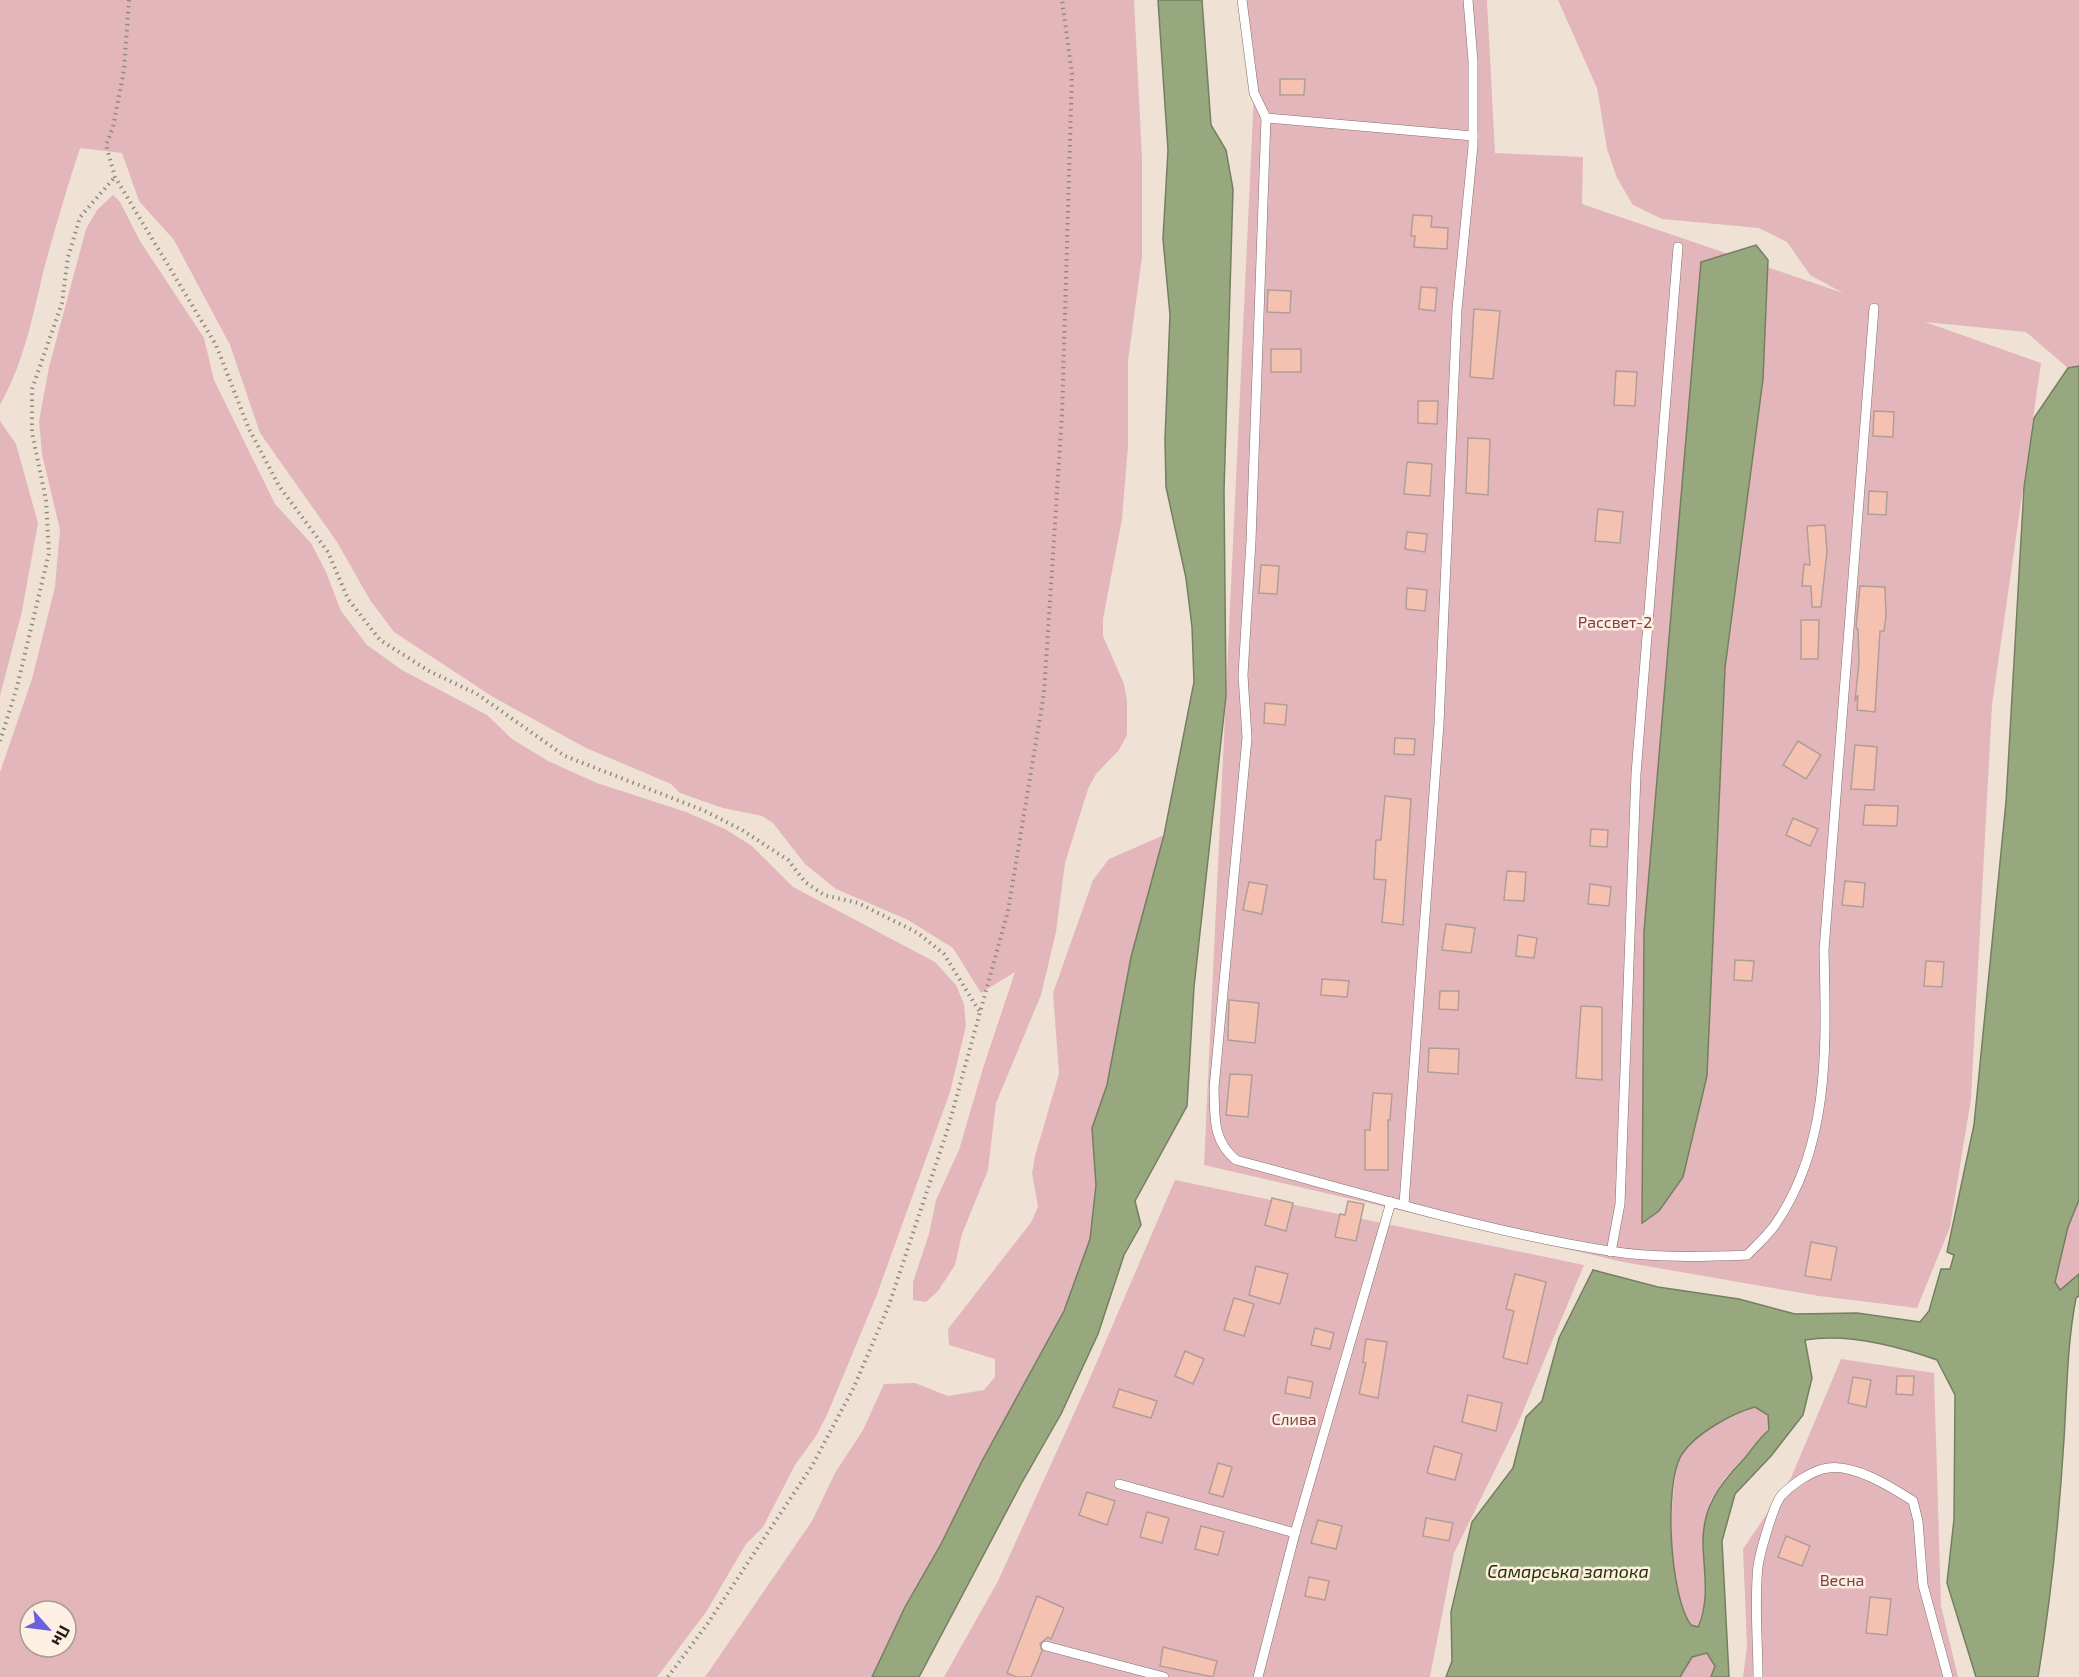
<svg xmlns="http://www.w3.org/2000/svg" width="2079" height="1677" font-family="'Exo 2',sans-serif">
  <rect width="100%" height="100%" fill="#efe2d4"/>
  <g fill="#e3b6bc" fill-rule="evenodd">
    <path d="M0,0H1134L1142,158V257L1128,361V446L1122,519L1103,619V636L1124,684L1127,700V735L1119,750L1096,774L1088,789L1065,863L1056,932L1041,995L996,1103L988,1170L962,1234L955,1265L938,1291L926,1302L913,1300V1282L929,1234L936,1200L959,1150L983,1068L1015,972L981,993L953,948L908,920L836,889L805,864L773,823L762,816L723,808L680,793L671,784L586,748L493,697L394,632L370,600L337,542L260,433L230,345L174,240L139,201L122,153L80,148C67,188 55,228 44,269C32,318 25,360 0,405Z"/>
    <polygon points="1245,0 1487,0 1495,153 1583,157 1582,204 1843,293 1810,275 1787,242 1759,228 1662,219 1633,205 1617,178 1607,149 1597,88 1558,0 2079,0 2079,366 2068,368 2026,332 1925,322 2041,363 1992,705 1971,1099 1950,1227 1917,1308 1819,1296 1623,1262 1204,1165 1254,93"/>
    <path d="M113,195L120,202L140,241L204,338L214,380L275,504L311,543L326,572L341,611L367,645L402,670L487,715L512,739L548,761L597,783L686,812L725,829L752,846L793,887L935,962L956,985L964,1004L966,1026L950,1092L876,1297L827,1415L816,1436L795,1465L763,1527L746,1544L706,1612L657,1677H0V772L32,679L55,587L60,530L42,454L39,421L49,367L86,229L97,210ZM30,1611H66V1647H30Z"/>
    <polygon points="0,421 16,444 38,523 22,611 0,696"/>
    <polygon points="1164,835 1131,957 1107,1085 1092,1128 1096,1185 1090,1239 1064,1311 982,1461 941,1544 905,1607 872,1677 705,1677 812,1521 835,1473 863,1430 884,1384 915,1383 948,1396 984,1390 995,1377 995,1359 949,1345 948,1329 1032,1221 1038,1206 1032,1173 1035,1156 1059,1074 1053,993 1093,880 1109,859"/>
    <polygon points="1175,1180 1584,1265 1518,1423 1454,1553 1430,1677 944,1677 998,1581 1086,1387"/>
    <path d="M2079,1200V1274L2060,1290C2058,1287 2056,1285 2055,1282C2053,1267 2072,1214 2079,1200Z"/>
    <polygon points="1841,1359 1934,1373 1941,1606 1958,1677 1743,1677 1747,1647 1743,1549 1791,1478"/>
    <path d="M1755,1407L1768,1415L1769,1430L1725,1478L1710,1501L1703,1544L1706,1600L1697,1627C1663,1618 1669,1486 1680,1458C1689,1437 1734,1412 1755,1407Z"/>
    <polygon points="1707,1653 1715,1666 1711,1677 1680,1677 1692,1657"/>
  </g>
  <g fill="#98a87e" stroke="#757f60" stroke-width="1.5" fill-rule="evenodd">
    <polygon points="1158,0 1202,0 1211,125 1226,150 1233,189 1224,491 1226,696 1194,987 1187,1106 1135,1201 1141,1225 1124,1255 1098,1334 1061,1414 1021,1484 919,1677 872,1677 905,1607 941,1544 982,1461 1064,1311 1090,1239 1096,1185 1092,1128 1107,1085 1131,957 1164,835 1194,682 1192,627 1186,578 1166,487 1165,439 1170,315 1163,239 1168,150"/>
    <polygon points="1756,245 1768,260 1763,379 1725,668 1707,1076 1683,1177 1659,1211 1642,1223 1644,932 1701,262"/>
    <path d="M2079,366V1200L2068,1227L2055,1282L2060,1290L2079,1274V1296L2076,1298C2067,1345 2067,1391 2064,1439C2059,1519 2051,1599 2038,1677H1976L1947,1583L1954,1519L1955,1395L1937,1360C1897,1346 1848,1333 1805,1340L1812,1378L1803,1415L1771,1456L1735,1494L1722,1541L1729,1677H1711L1715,1666L1707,1653L1692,1657L1680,1677H1446L1452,1661L1451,1612L1472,1522L1513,1468L1526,1417L1542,1401L1559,1338L1593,1270L1658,1287L1739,1299L1795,1314L1857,1313L1920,1322L1929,1311L1941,1269H1950L1954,1255L1947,1252L1974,1125L2006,802L2024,487L2034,418L2068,368ZM1755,1407L1768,1415L1769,1430C1758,1439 1752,1450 1742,1461C1718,1486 1702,1509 1703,1545C1704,1574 1710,1600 1698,1627L1691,1625C1670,1598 1663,1484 1682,1454C1695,1434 1732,1413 1755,1407Z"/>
  </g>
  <g fill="#f5c2b2" stroke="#b09e98" stroke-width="1.5">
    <polygon points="1280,79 1305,79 1304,95 1280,95"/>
    <polygon points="1413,215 1432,216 1431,227 1448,228 1447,249 1414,247 1415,236 1411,236"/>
    <polygon points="1421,287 1437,288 1435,311 1419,309"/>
    <polygon points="1268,290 1291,291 1290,313 1267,312"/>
    <polygon points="1474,309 1500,311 1493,379 1470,377"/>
    <rect x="1271" y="349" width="30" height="23"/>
    <polygon points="1616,371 1637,372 1635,406 1614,405"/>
    <polygon points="1418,401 1438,401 1437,424 1418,423"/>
    <polygon points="1874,411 1894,412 1893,437 1873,436"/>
    <polygon points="1468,438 1490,439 1488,495 1466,493"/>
    <polygon points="1407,462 1432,464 1430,496 1404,494"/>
    <polygon points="1869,491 1887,492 1886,515 1868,514"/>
    <polygon points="1598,509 1623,512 1620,543 1595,541"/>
    <polygon points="1825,525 1827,551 1821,607 1812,607 1811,586 1802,586 1804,564 1810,565 1807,526"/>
    <polygon points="1407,532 1427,534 1425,552 1405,549"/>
    <polygon points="1261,565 1279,566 1277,594 1259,593"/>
    <polygon points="1860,586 1885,587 1886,615 1884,631 1880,631 1875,712 1857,710 1858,695 1855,701 1859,662 1858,629 1856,628"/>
    <polygon points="1407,588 1427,590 1425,611 1406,609"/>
    <polygon points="1801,620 1819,620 1818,659 1801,659"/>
    <polygon points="1265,703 1287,705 1285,725 1264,723"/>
    <polygon points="1395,738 1415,739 1414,755 1394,754"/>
    <polygon points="1798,741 1821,755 1806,779 1783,765"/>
    <polygon points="1855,745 1877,747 1874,790 1851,789"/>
    <polygon points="1385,796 1411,799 1403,925 1382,922 1386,880 1374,879 1376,840 1381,840"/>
    <polygon points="1865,805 1898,806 1897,826 1863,825"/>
    <polygon points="1793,818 1818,829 1810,846 1786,835"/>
    <polygon points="1591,829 1608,830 1607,847 1590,846"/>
    <polygon points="1507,871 1526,872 1524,901 1504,900"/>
    <polygon points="1845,881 1865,883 1863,907 1842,905"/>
    <polygon points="1249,882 1267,885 1262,914 1243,910"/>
    <polygon points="1590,884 1611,887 1609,906 1588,904"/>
    <polygon points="1446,924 1475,928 1471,953 1442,950"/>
    <polygon points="1518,935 1537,938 1534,958 1516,956"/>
    <polygon points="1735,960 1754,961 1752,981 1734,980"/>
    <polygon points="1926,961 1944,962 1942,987 1924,986"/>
    <polygon points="1322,979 1349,981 1347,997 1321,995"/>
    <polygon points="1440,991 1459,991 1458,1010 1439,1009"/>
    <polygon points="1229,1000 1259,1003 1255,1043 1228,1040"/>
    <polygon points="1581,1006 1602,1007 1602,1080 1576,1078"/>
    <polygon points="1429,1048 1459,1049 1458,1074 1428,1072"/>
    <polygon points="1230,1074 1252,1075 1248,1117 1226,1115"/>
    <polygon points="1373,1093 1392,1094 1390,1120 1388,1120 1388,1170 1365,1170 1365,1130 1370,1130"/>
    <polygon points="1272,1198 1293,1203 1286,1231 1265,1225"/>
    <polygon points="1348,1201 1364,1204 1356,1241 1335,1237 1340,1214 1345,1215"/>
    <polygon points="1811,1242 1837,1247 1831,1280 1805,1276"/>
    <polygon points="1256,1266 1288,1274 1280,1304 1249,1295"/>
    <polygon points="1515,1274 1546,1282 1527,1364 1503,1358 1514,1311 1506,1309"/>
    <polygon points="1234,1298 1254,1304 1244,1336 1224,1330"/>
    <polygon points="1315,1328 1334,1333 1330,1349 1311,1345"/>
    <polygon points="1366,1339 1387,1342 1378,1398 1359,1394 1366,1363 1363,1362"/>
    <polygon points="1185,1351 1204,1359 1193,1384 1175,1376"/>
    <polygon points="1897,1376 1914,1376 1913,1395 1896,1394"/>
    <polygon points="1288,1377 1313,1382 1310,1398 1285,1393"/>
    <polygon points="1853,1377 1871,1380 1866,1407 1848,1403"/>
    <polygon points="1119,1389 1157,1401 1151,1418 1113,1407"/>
    <polygon points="1468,1395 1502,1403 1496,1431 1462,1422"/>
    <polygon points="1434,1446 1462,1454 1455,1480 1427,1473"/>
    <polygon points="1218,1463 1232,1467 1223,1497 1209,1493"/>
    <polygon points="1087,1492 1115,1501 1107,1525 1079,1515"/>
    <polygon points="1147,1512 1169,1518 1162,1543 1140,1537"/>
    <polygon points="1426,1518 1453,1523 1449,1541 1423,1536"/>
    <polygon points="1318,1520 1342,1526 1336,1549 1311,1543"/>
    <polygon points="1201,1526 1224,1532 1218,1555 1195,1549"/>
    <polygon points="1786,1536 1810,1546 1802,1566 1778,1557"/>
    <polygon points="1309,1577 1329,1581 1325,1600 1305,1596"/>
    <polygon points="1037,1596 1064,1608 1051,1639 1048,1637 1040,1644 1042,1651 1031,1677 1016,1677 1007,1673"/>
    <polygon points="1870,1597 1891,1599 1887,1635 1866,1633"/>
    <polygon points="1163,1647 1217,1661 1213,1677 1160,1666"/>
  </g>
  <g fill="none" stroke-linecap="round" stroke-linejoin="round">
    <defs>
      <g id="lane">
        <polyline points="1242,0 1254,93 1266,118 1473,136"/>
        <path d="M1266,118L1251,541L1243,675L1247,738L1214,1088C1215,1117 1212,1140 1236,1160C1360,1193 1483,1231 1609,1251C1654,1258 1701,1257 1747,1255C1756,1246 1767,1236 1775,1225C1831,1144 1826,1045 1824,950L1874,308"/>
        <polyline points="1404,1204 1439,724 1457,309 1473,146 1473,61 1468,0"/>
        <polyline points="1611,1252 1620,1204 1636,774 1678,247"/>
        <polyline points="1119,1484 1295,1533"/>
        <polyline points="1046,1646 1164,1677"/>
        <polyline points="1258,1677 1295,1533 1391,1202"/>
        <path d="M1758,1677C1758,1640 1754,1603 1758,1566C1760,1553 1773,1506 1781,1496C1791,1485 1812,1470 1828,1468C1855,1464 1891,1487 1913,1501L1918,1521L1923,1585L1948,1677"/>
      </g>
    </defs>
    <use href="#lane" stroke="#7f7367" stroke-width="10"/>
    <g stroke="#92897f" stroke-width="4" stroke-dasharray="1.5 4.5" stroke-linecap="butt">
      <polyline points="129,0 124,70 113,127 106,145 115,177 216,345 249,429 279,486 328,552 348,599 380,640 429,671 477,694 565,756 705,811 742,830 788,860 805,882 824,895 858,903 918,933 944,954 981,1014"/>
      <polyline points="0,741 17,687 49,553 46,500 32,433 32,389 62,303 68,257 80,217 115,177"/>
      <polyline points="668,1677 708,1623 812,1466 854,1387 889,1305 948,1128 1008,911 1044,693 1062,415 1072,74 1062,0"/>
    </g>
    <use href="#lane" stroke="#fff" stroke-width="9"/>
  </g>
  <g text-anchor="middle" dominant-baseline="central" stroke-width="5" stroke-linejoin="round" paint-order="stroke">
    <g font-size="16" fill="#7f3d49" stroke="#fdefe1">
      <text x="1615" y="621">Рассвет-2</text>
      <text x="1294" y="1418">Слива</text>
      <text x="1842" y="1579">Весна</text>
    </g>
    <g font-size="18" font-style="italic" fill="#243301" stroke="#fdefe1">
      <text x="1568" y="1571">Самарська затока</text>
    </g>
  </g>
  <g transform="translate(48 1629) rotate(118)"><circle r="28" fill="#fdefe1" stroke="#a69c92" stroke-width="1.5"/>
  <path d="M0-4.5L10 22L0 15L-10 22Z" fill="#6a62dc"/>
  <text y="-9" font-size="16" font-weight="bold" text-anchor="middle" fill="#241f1b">Пн</text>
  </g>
</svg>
